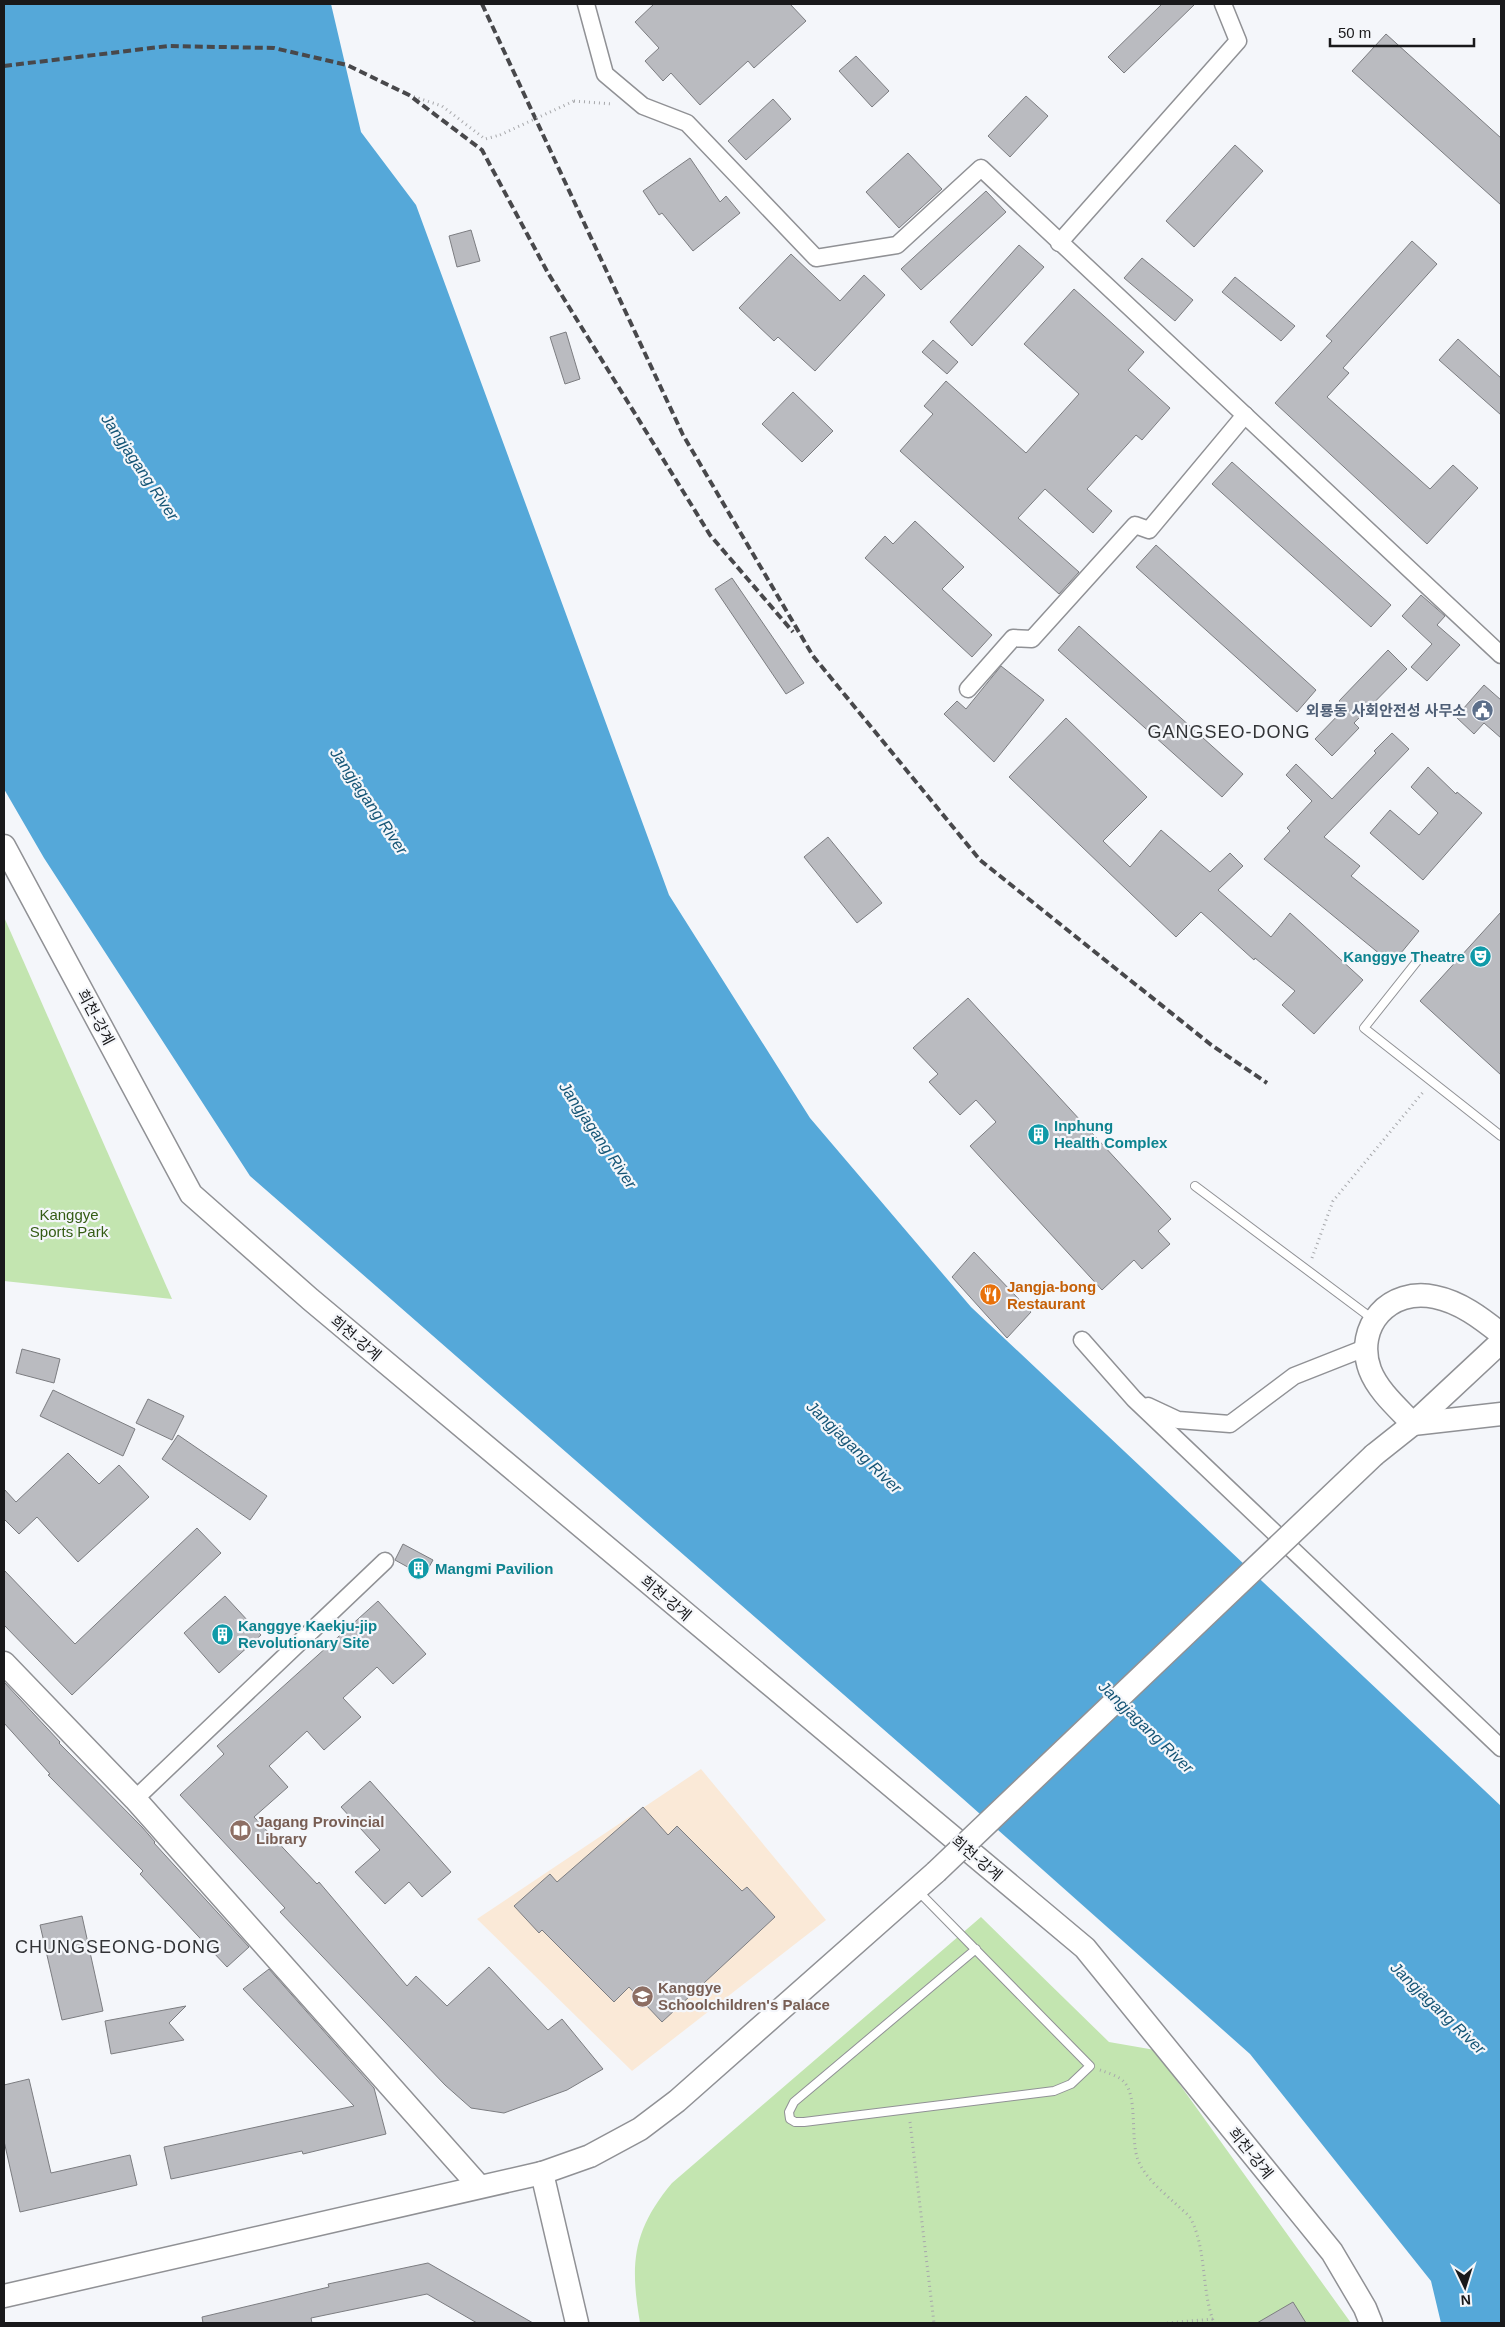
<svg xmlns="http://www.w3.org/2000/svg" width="1505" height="2327" font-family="Arial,'Noto Sans KR',sans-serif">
  <rect width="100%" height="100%" fill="#f4f6fa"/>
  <polygon fill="#fae9d7" points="701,1769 826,1920 632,2071 477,1919"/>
  <g fill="#c3e5b0">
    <polygon points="4,917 172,1299 4,1281"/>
    <path d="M981,1917L1109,2042L1155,2050L1351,2323H640C630,2264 632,2231 672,2183Z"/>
  </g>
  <polygon fill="#55a8d9" points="4,4 331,4 361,132 416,205 669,895 810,1118 971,1307 1501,1806 1501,2323 1441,2323 1431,2281 1250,2054 962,1798 250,1176 44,858 4,789"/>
  <g fill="#babbc0" stroke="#7c7d81">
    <polygon points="654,4 790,4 806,21 754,68 748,61 700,105 671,73 663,81 645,61 659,48 635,22"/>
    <polygon points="1162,4 1195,4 1124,73 1108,57"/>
    <polygon points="1386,34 1501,138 1501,205 1352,71"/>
    <polygon points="856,56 889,91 872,107 839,71"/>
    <polygon points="1026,96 1048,116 1010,157 988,136"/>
    <polygon points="773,99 791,119 746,160 728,141"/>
    <polygon points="1235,145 1263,171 1194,247 1166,221"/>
    <polygon points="908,153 942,189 899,228 866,192"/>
    <polygon points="690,158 720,202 726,196 740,213 693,251 662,213 659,215 643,191"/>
    <polygon points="986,191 1006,212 921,290 901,269"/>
    <polygon points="471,230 480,261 457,267 449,236"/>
    <polygon points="1412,241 1437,264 1343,368 1349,373 1327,397 1430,489 1453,465 1478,488 1427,544 1275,403 1332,341 1326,336"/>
    <polygon points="1019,245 1044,267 972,346 950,322"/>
    <polygon points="791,254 840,301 864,275 885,295 815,371 778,337 774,341 739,308"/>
    <polygon points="1142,258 1193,300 1175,321 1124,278"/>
    <polygon points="1235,277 1295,326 1281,341 1222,292"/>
    <polygon points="1074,289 1144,352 1128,370 1170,408 1142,440 1136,435 1087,489 1112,511 1093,533 1045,489 1018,518 1079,572 1059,594 900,451 933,414 924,406 946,381 1026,453 1079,394 1024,344"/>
    <polygon points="566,332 580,379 565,384 550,337"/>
    <polygon points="1458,339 1501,378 1501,415 1439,360"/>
    <polygon points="933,340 958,362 947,374 922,352"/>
    <polygon points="793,392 833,431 802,462 762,424"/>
    <polygon points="1232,462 1391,605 1371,627 1212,484"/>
    <polygon points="915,521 964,567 942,589 992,635 972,657 865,558 885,536 893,544"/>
    <polygon points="1156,545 1316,690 1297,712 1136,567"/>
    <polygon points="732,578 804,683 786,694 715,589"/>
    <polygon points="1421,595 1445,616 1437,625 1460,645 1427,681 1411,667 1432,644 1402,616"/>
    <polygon points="1079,626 1243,774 1222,797 1058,650"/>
    <polygon points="1388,650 1407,669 1354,723 1359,728 1332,756 1315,739 1345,708 1339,701"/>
    <polygon points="1001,666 1044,700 994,762 944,714 957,701 966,709"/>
    <polygon points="1484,685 1501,700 1501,738 1484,723 1474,734 1456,717"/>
    <polygon points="1066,718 1147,797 1103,841 1130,867 1161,830 1210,872 1230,853 1243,866 1218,890 1271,937 1290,913 1363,980 1314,1034 1282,1005 1295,991 1255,958 1254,960 1201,912 1176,937 1009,777"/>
    <polygon points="1392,733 1409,749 1324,837 1360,866 1351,876 1419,931 1392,964 1264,859 1290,831 1287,828 1312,801 1286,775 1296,764 1332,799 1376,753 1374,751"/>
    <polygon points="1428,767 1456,794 1457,792 1482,813 1423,880 1370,833 1390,810 1419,835 1438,813 1411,787"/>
    <polygon points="828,837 882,903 857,923 804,857"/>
    <polygon points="1501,912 1501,1075 1420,1001"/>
    <polygon points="968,998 1171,1219 1158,1231 1170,1244 1142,1269 1134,1260 1102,1290 970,1146 996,1122 976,1100 960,1115 929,1082 938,1074 913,1048"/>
    <polygon points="974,1252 1031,1312 1007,1338 952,1277"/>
    <polygon points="22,1349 60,1359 54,1383 16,1373"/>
    <polygon points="53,1390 135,1429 123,1456 40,1416"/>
    <polygon points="148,1399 184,1416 172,1440 136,1423"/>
    <polygon points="178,1435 267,1496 250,1520 162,1459"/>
    <polygon points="68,1453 99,1484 119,1465 149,1497 78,1562 37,1517 19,1534 4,1519 4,1489 16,1502"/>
    <polygon points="197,1528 221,1553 72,1695 4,1625 4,1570 75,1644"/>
    <polygon points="403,1544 433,1560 424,1576 395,1560"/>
    <polygon points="225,1596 261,1635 219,1673 184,1633"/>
    <polygon points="378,1601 426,1654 393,1684 377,1667 343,1698 361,1717 324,1750 307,1731 269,1766 288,1787 254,1817 317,1884 319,1882 407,1986 416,1976 447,2006 489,1967 548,2030 562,2019 603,2069 567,2090 504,2113 471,2108 445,2085 280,1912 285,1908 180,1795 224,1754 217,1746"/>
    <polygon points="4,1682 60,1742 59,1743 142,1827 155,1842 154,1843 249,1947 227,1967 140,1874 143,1871 48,1775 50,1774 4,1723"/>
    <polygon points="370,1781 451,1872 422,1897 409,1882 385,1904 355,1872 380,1850 341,1807"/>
    <polygon points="643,1807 668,1835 677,1826 742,1891 747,1887 775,1917 662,2022 629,1987 614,2002 542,1930 539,1933 514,1906 550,1874 557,1882"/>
    <polygon points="82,1916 103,2011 62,2020 40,1925"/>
    <polygon points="269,1969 374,2088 386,2134 303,2154 302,2151 171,2179 164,2147 354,2106 243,1989"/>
    <polygon points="186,2006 169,2023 184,2040 111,2054 105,2021"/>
    <polygon points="29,2079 51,2173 130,2155 137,2185 20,2212 4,2141 4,2085"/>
    <polygon points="428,2263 533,2323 477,2323 427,2294 311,2318 312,2323 203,2323 202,2317 329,2287 328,2284"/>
    <polygon points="1293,2302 1306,2323 1257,2323"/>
  </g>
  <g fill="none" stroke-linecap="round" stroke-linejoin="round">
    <defs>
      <g id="lane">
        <polyline points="1422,955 1364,1028 1501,1136"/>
        <polyline points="1195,1186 1374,1320"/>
        <polyline points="917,1890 1090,2066 1071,2084 1054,2091 804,2122 795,2122 790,2119 789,2112 794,2102 976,1949"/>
      </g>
      <g id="street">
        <polyline points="586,4 605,74 643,106 687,123 816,258 897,245 981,168 1501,655"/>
        <polyline points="1059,243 1238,41 1223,4"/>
        <polyline points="968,689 1013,638 1032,639 1135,525 1149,530 1245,415"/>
        <polyline points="1082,1340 1134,1399 1501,1748"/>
        <polyline points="1148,1406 1178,1420 1230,1424 1294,1376 1365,1348"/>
        <polyline points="135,1799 385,1561"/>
      </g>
      <g id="secondary">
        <polyline points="4,846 191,1194 310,1299 1085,1948 1332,2252 1365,2308 1371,2323"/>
        <path d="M1501,1334C1481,1318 1460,1302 1435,1297C1390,1287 1354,1326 1370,1370C1378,1391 1398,1408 1413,1424L1501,1414"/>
        <polyline points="1374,1455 1413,1424 1501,1342"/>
        <polyline points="4,1663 135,1799 479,2186"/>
        <polyline points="542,2173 577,2323"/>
        <polyline points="4,2296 542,2173 590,2156 640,2129 677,2101 936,1872"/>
      </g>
    </defs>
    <use href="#lane" stroke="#909195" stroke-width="10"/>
    <use href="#street" stroke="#909195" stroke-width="19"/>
    <use href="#secondary" stroke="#909195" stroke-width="25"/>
    <g stroke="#a7a8ab" stroke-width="3" stroke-dasharray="1 4" stroke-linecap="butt">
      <polyline points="409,95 442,106 485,139 500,135"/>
      <polyline points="574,101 612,104"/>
      <polyline points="1312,1258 1333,1201 1424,1091"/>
      <path d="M1100,2070C1108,2073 1119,2076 1124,2082C1138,2096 1130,2139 1138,2160C1145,2178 1163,2192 1177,2205C1182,2210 1188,2214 1191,2219C1207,2251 1201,2290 1214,2323"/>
      <polyline points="910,2122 934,2323"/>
      <polyline points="1167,2323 1213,2319"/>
    </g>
    <use href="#lane" stroke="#fff" stroke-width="8"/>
    <use href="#street" stroke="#fff" stroke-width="16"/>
    <use href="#secondary" stroke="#fff" stroke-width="22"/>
    <g stroke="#48484b" stroke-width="4" stroke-dasharray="8 4" stroke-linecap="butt">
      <polyline points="482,4 683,435 813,656 980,860 1210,1044 1267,1083"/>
      <polyline points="4,66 168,46 274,48 347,65 409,95 482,150 548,273 710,535 793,632"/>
    </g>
    <defs>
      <polyline id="secondary-bridge" points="936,1872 1374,1455"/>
    </defs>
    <use href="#secondary-bridge" stroke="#909195" stroke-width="25" stroke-linecap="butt"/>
    <polyline stroke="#a7a8ab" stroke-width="3" stroke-dasharray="1 4" stroke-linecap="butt" points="500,135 574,101"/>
    <use href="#secondary-bridge" stroke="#fff" stroke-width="22"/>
  </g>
  <defs>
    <symbol id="civic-disc" viewBox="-11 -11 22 22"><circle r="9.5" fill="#5c6f8a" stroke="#f4f6fa"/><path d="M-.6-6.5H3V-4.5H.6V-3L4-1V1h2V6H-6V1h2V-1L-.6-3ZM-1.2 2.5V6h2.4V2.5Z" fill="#fff"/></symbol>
    <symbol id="theatre-disc" viewBox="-11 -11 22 22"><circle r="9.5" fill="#0f9aa8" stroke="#f4f6fa"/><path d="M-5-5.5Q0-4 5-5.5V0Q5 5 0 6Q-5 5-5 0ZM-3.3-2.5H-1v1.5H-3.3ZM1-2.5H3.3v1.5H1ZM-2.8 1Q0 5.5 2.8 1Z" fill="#fff"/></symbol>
    <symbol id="building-disc" viewBox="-11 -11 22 22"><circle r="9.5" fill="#0f9aa8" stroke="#f4f6fa"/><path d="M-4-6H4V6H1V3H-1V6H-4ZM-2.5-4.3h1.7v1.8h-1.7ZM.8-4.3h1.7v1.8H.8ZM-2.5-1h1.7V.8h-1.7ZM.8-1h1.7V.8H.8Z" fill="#fff"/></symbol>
    <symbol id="restaurant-disc" viewBox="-11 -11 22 22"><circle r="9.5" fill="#e8710a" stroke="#f4f6fa"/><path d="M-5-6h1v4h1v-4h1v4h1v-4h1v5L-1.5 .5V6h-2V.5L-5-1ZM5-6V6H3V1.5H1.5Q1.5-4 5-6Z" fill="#fff"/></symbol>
    <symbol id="library-disc" viewBox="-11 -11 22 22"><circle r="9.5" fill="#8d6e63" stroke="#f4f6fa"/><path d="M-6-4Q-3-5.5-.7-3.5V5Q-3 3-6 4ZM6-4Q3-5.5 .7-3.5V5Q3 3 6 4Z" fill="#fff"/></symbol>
    <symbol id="school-disc" viewBox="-11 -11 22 22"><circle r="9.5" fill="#8d6e63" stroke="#f4f6fa"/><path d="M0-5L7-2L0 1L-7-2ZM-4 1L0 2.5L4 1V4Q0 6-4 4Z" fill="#fff"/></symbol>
  </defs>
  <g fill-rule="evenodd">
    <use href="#civic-disc" x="1470" y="698" width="25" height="25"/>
    <use href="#theatre-disc" x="1468" y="944" width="25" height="25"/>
    <use href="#building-disc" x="1026" y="1122" width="25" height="25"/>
    <use href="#restaurant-disc" x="978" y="1282" width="25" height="25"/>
    <use href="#building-disc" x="406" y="1556" width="25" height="25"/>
    <use href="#building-disc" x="210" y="1622" width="25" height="25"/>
    <use href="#library-disc" x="228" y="1818" width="25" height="25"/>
    <use href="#school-disc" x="630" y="1984" width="25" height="25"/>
  </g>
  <g text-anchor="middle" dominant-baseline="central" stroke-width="4.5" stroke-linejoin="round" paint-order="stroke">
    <g font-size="15" font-weight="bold" fill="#4e5e75" stroke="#f4f6fa" text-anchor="end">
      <text x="1466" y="710">외룡동 사회안전성 사무소</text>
    </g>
    <g font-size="15" font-weight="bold" fill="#0d838f" stroke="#f4f6fa" text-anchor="start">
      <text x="1465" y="956" text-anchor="end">Kanggye Theatre</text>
      <text x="1054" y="1125">Inphung<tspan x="1054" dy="17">Health Complex</tspan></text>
      <text x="435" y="1568">Mangmi Pavilion</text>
      <text x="238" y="1625">Kanggye Kaekju-jip<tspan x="238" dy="17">Revolutionary Site</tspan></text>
    </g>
    <g font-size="15" fill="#19191b" stroke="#f4f6fa">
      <text transform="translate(96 1017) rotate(62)">희천-강계</text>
      <text transform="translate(356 1338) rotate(40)">희천-강계</text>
      <text transform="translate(666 1598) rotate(40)">희천-강계</text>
      <text transform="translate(977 1858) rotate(40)">희천-강계</text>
      <text transform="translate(1251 2153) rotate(51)">희천-강계</text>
    </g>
    <g font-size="15" fill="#345c14" stroke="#f4f6fa">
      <text x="69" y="1214">Kanggye<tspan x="69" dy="17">Sports Park</tspan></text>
    </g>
    <g font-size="15" font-weight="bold" fill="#c56008" stroke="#f4f6fa" text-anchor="start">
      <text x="1007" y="1286">Jangja-bong<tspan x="1007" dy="17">Restaurant</tspan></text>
    </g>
    <g font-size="15" font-weight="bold" fill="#785e54" stroke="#f4f6fa" text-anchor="start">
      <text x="256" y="1821">Jagang Provincial<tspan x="256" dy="17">Library</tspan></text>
      <text x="658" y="1987">Kanggye<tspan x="658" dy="17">Schoolchildren's Palace</tspan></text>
    </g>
    <g font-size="16" font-style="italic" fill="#155576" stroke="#f4f6fa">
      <text transform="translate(140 467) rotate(56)">Jangjagang River</text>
      <text transform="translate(369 801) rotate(56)">Jangjagang River</text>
      <text transform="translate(598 1135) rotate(56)">Jangjagang River</text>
      <text transform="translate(854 1447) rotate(44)">Jangjagang River</text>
      <text transform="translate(1146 1727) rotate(44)">Jangjagang River</text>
      <text transform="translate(1438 2008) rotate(44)">Jangjagang River</text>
    </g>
    <g font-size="18" letter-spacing="1" fill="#323336" stroke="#f4f6fa">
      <text x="1229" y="732">GANGSEO-DONG</text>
      <text x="118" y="1947">CHUNGSEONG-DONG</text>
    </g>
  </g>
  <rect width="1505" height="2327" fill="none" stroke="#19191b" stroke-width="10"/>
  <g transform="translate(1465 2287) rotate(176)" stroke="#f4f6fa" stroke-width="4" paint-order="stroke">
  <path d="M0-4L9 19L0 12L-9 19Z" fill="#19191b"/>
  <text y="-8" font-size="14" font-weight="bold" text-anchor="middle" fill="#19191b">N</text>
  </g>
  <path d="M1330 38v8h144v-8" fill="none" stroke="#19191b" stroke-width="2.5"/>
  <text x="1338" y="38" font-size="15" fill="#19191b" stroke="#f4f6fa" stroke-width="4" paint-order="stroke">50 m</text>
</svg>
